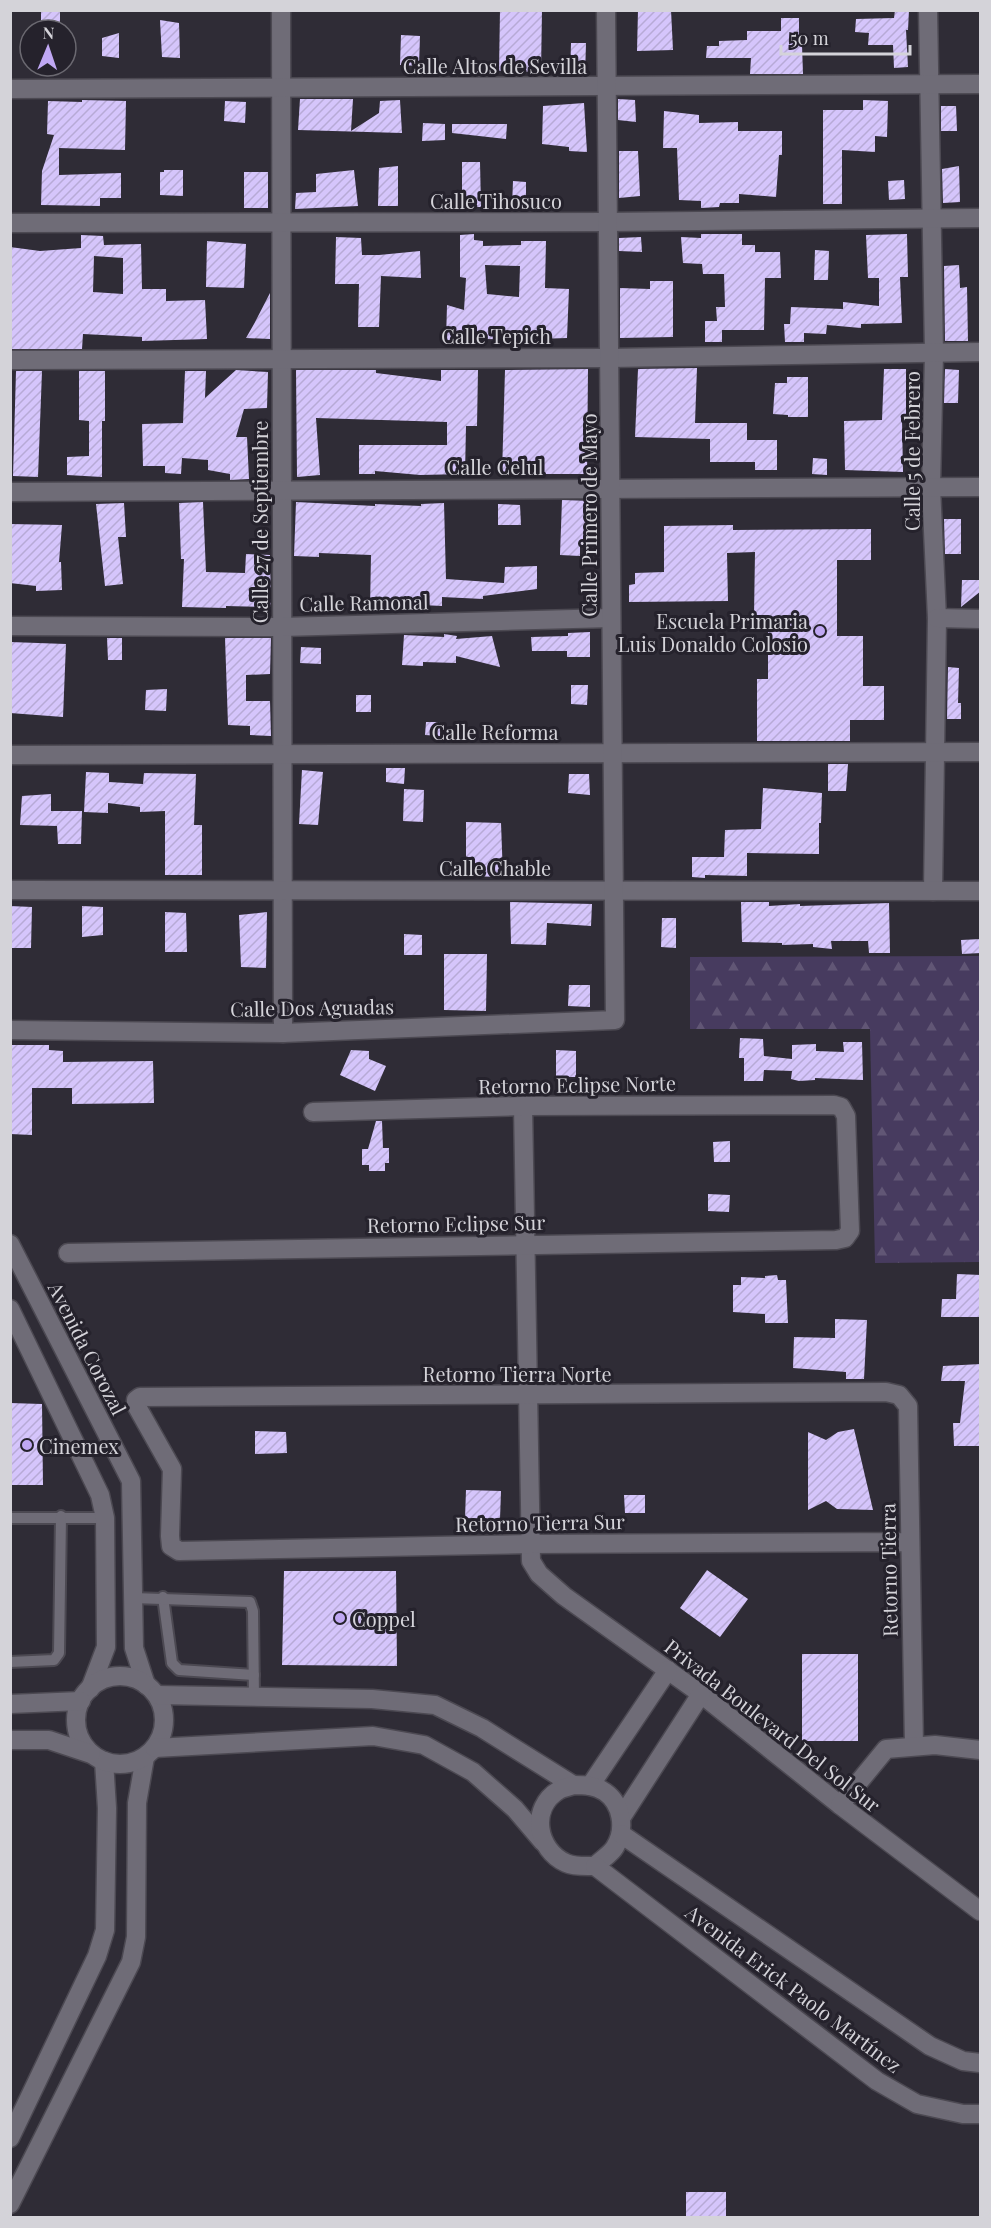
<svg xmlns="http://www.w3.org/2000/svg" width="991" height="2228" font-family="'Playfair Display',serif">
  <defs>
    <pattern id="forest-firs" width="22" height="20" patternUnits="userSpaceOnUse" patternTransform="scale(1.5)"><rect width="22" height="20" fill="#473b5f"/><path d="M5 1l3.5 6h-7zM16 11l3.5 6h-7z" fill="#615675"/></pattern>
    <pattern id="building-hatch" width="6" height="6" patternUnits="userSpaceOnUse" patternTransform="scale(1.5)"><rect width="6" height="6" fill="#d5c5fb"/><path d="M-1 1l2-2M0 6l6-6M5 7l2-2" fill="none" stroke="#b7aad6"/></pattern>
  </defs>
  <rect width="100%" height="100%" fill="#2f2c36"/>
  <polygon fill="url(#forest-firs)" points="980,956 980,1262 875,1263 870,1029 690,1029 690,957"/>
  <g fill="url(#building-hatch)" fill-rule="evenodd">
    <rect x="41" y="10" width="19" height="20"/>
    <polygon points="500,10 542,10 541,72 499,71"/>
    <polygon points="638,10 671,10 673,50 637,51"/>
    <polygon points="895,10 909,10 908,30 906,30 908,67 894,68 893,45 868,45 869,33 855,32 856,19 894,18"/>
    <polygon points="781,18 799,18 799,45 802,45 803,74 750,74 751,58 706,58 707,46 719,46 719,41 747,40 747,31 781,31"/>
    <polygon points="160,20 179,23 180,58 162,57"/>
    <polygon points="119,33 119,58 102,56 102,38"/>
    <polygon points="401,35 420,36 419,66 400,65"/>
    <polygon points="571,43 586,43 585,75 570,75"/>
    <polygon points="300,99 353,99 351,131 379,113 380,101 400,100 402,133 298,130"/>
    <polygon points="618,99 635,100 636,122 618,120"/>
    <polygon points="82,100 126,101 125,150 59,148 59,175 121,173 121,198 100,198 100,206 41,205 42,171 54,135 47,134 48,101 82,102"/>
    <polygon points="863,100 888,101 887,137 875,136 875,152 842,150 842,204 823,204 823,110 863,110"/>
    <polygon points="225,101 246,102 245,123 224,121"/>
    <polygon points="584,103 587,152 569,151 569,147 542,144 543,106"/>
    <polygon points="941,106 956,106 957,131 941,131"/>
    <polygon points="664,111 699,115 699,123 738,122 738,131 782,131 782,155 779,155 776,197 739,194 739,203 720,203 719,207 701,208 701,201 679,200 677,148 663,148"/>
    <polygon points="423,123 445,124 445,140 422,141"/>
    <polygon points="452,124 507,124 506,139 452,133"/>
    <polygon points="619,151 638,151 640,196 619,198"/>
    <polygon points="462,162 480,162 481,207 462,207"/>
    <polygon points="398,166 398,206 378,206 379,168"/>
    <polygon points="959,166 960,202 943,203 942,169"/>
    <polygon points="164,170 183,170 183,196 160,195 160,172 164,172"/>
    <polygon points="354,170 358,206 295,209 296,193 316,192 316,174"/>
    <rect x="244" y="172" width="24" height="36"/>
    <polygon points="904,180 905,199 889,200 888,181"/>
    <polygon points="513,181 526,182 526,206 512,206"/>
    <path d="M474,234V240L483,241V246L521,245V241H546L545,288L569,289L567,338L537,339V340L486,339V342L446,340L447,305L464,310L466,278L460,277V235ZM485,265L520,266L519,297L487,294Z"/>
    <polygon points="701,234 742,234 742,245 755,245 755,252 780,252 781,278 765,278 764,330 722,330 722,342 705,342 705,321 717,321 716,307 725,307 724,274 703,274 702,264 683,263 681,237 701,238"/>
    <polygon points="907,234 908,277 900,277 902,323 861,324 861,328 827,325 826,334 804,333 804,342 785,342 784,324 790,324 791,307 843,309 843,302 879,306 879,278 868,278 866,235"/>
    <path d="M81,235L103,236L104,245L141,244L142,289H166V301L205,300L207,339L142,341V337L83,334L82,349H10V247L40,251L81,248ZM94,256L123,258V294L93,292Z"/>
    <polygon points="336,237 361,238 362,255 379,255 420,251 421,278 381,276 379,327 358,327 359,284 335,284"/>
    <polygon points="641,237 642,252 619,251 619,238"/>
    <polygon points="207,241 246,244 244,288 206,287"/>
    <polygon points="815,250 829,251 828,280 814,280"/>
    <polygon points="959,265 960,288 967,287 968,341 945,341 944,266"/>
    <polygon points="650,281 673,281 673,337 620,338 620,288 650,289"/>
    <polygon points="270,293 270,339 246,338 254,324"/>
    <polygon points="697,368 695,423 747,423 747,440 777,440 777,470 755,470 755,462 710,462 710,439 635,437 638,369"/>
    <polygon points="588,369 587,474 502,474 505,370"/>
    <polygon points="884,369 906,369 906,420 902,420 903,472 845,470 844,421 882,420"/>
    <polygon points="945,369 959,370 958,403 944,403"/>
    <polygon points="236,370 268,372 267,408 244,409 236,437 247,437 249,479 230,480 230,474 208,470 208,460 182,458 181,474 165,473 165,466 143,466 142,424 183,423 185,371 206,371 205,398"/>
    <polygon points="296,370 376,370 376,373 441,381 441,370 478,370 477,426 466,426 465,474 420,475 375,471 375,474 359,474 359,445 447,445 447,422 316,418 320,475 297,477"/>
    <polygon points="16,371 42,371 38,477 13,476"/>
    <polygon points="79,371 105,371 105,421 102,421 102,477 67,475 67,457 89,456 89,421 79,420"/>
    <polygon points="787,377 808,377 808,417 788,417 788,415 773,414 775,383 787,383"/>
    <polygon points="813,458 827,459 827,475 812,474"/>
    <polygon points="562,500 592,501 591,545 580,545 580,556 560,555"/>
    <polygon points="203,502 206,572 245,573 246,554 270,555 271,607 226,606 226,608 182,607 184,559 181,559 179,503"/>
    <polygon points="296,502 375,506 375,504 421,506 421,504 444,503 446,579 504,583 505,567 537,566 537,589 483,596 483,599 442,597 442,606 402,604 402,609 370,608 371,555 319,553 319,557 294,556"/>
    <polygon points="124,503 126,537 118,537 123,584 105,586 96,504"/>
    <polygon points="498,504 520,505 521,525 498,525"/>
    <polygon points="944,519 961,519 961,554 945,554"/>
    <polygon points="10,524 62,525 59,562 61,562 62,590 36,591 36,586 10,583"/>
    <polygon points="733,525 733,530 871,529 871,560 837,560 837,636 863,636 863,686 884,686 884,720 850,720 850,741 757,741 757,679 768,679 768,615 754,615 755,552 727,553 728,601 629,602 629,585 635,584 635,573 664,572 664,526"/>
    <polygon points="962,580 981,580 981,591 961,607"/>
    <polygon points="590,632 590,657 567,657 567,651 532,651 531,637 568,636 568,633"/>
    <polygon points="444,634 457,636 456,639 492,636 500,667 456,656 456,663 423,662 423,666 402,665 404,635 444,637"/>
    <polygon points="107,638 122,638 122,660 108,660"/>
    <polygon points="225,638 271,638 270,674 246,675 246,701 270,701 271,736 250,735 250,726 228,725"/>
    <polygon points="10,642 66,644 63,717 10,713"/>
    <polygon points="301,647 321,648 321,664 300,663"/>
    <polygon points="948,667 959,668 958,703 961,703 961,719 947,719"/>
    <polygon points="571,685 588,685 587,705 571,704"/>
    <polygon points="167,689 166,711 145,710 146,690"/>
    <rect x="356" y="695" width="15" height="17"/>
    <polygon points="426,722 440,722 440,736 425,735"/>
    <polygon points="828,764 848,764 846,791 828,791"/>
    <polygon points="386,768 405,768 404,784 386,782"/>
    <polygon points="302,770 323,772 318,825 299,824"/>
    <polygon points="86,772 109,773 109,782 143,784 144,773 196,774 194,825 202,825 202,875 165,875 165,811 140,812 140,807 108,803 108,813 84,812"/>
    <polygon points="569,774 589,774 590,795 568,793"/>
    <polygon points="763,788 822,793 821,823 819,823 819,854 747,853 747,876 705,875 705,878 692,877 692,857 724,857 725,830 761,829"/>
    <polygon points="404,789 424,790 423,822 403,821"/>
    <polygon points="51,794 51,811 82,811 81,844 58,844 57,826 20,825 22,796"/>
    <polygon points="466,822 501,823 503,877 466,876"/>
    <polygon points="510,902 592,904 591,926 547,923 546,945 511,944"/>
    <polygon points="741,902 769,902 769,906 800,904 800,906 889,903 890,953 869,953 868,941 831,941 832,949 813,947 813,944 782,945 782,943 742,942"/>
    <polygon points="10,906 32,907 31,948 10,948"/>
    <polygon points="82,906 103,907 103,935 82,937"/>
    <polygon points="165,912 186,913 187,952 165,952"/>
    <polygon points="267,912 266,968 241,967 239,915"/>
    <polygon points="662,918 676,918 676,948 661,947"/>
    <polygon points="404,934 422,935 422,955 404,955"/>
    <polygon points="981,939 981,953 962,954 961,940"/>
    <polygon points="444,954 487,954 486,1011 444,1010"/>
    <polygon points="569,985 590,985 590,1007 568,1006"/>
    <polygon points="740,1038 763,1039 764,1056 792,1059 792,1045 816,1044 816,1051 844,1052 843,1042 862,1042 863,1080 815,1078 815,1080 799,1081 791,1079 792,1071 764,1070 763,1081 744,1081 744,1058 739,1058"/>
    <polygon points="10,1045 49,1045 49,1050 63,1051 63,1062 153,1061 154,1103 72,1104 72,1088 32,1088 32,1135 10,1134"/>
    <polygon points="351,1050 369,1051 369,1059 386,1066 375,1091 340,1075"/>
    <polygon points="556,1050 576,1051 576,1077 556,1077"/>
    <polygon points="376,1121 382,1121 383,1148 389,1148 389,1163 385,1163 385,1171 369,1171 369,1165 362,1165 362,1149 368,1149"/>
    <polygon points="730,1141 730,1162 714,1162 713,1142"/>
    <polygon points="708,1194 730,1195 729,1212 708,1211"/>
    <polygon points="957,1274 981,1275 981,1317 941,1317 942,1299 956,1299"/>
    <polygon points="777,1275 778,1280 786,1280 788,1323 765,1323 765,1314 733,1312 733,1285 741,1285 741,1277 765,1278 765,1276"/>
    <polygon points="835,1319 867,1320 864,1379 846,1379 846,1372 793,1368 794,1337 835,1338"/>
    <polygon points="981,1364 981,1446 954,1446 953,1423 960,1423 965,1381 941,1381 943,1366"/>
    <polygon points="10,1403 42,1404 43,1485 10,1485"/>
    <polygon points="854,1429 873,1510 837,1509 826,1501 808,1510 808,1432 826,1440 838,1432"/>
    <polygon points="255,1431 286,1432 287,1453 255,1454"/>
    <polygon points="466,1490 501,1491 500,1519 465,1518"/>
    <polygon points="624,1495 645,1495 645,1513 625,1513"/>
    <polygon points="707,1570 748,1599 720,1637 680,1608"/>
    <polygon points="284,1571 396,1571 397,1666 282,1665"/>
    <rect x="802" y="1654" width="56" height="87"/>
    <rect x="686" y="2192" width="40" height="25"/>
  </g>
  <g fill="none" stroke-linecap="round" stroke-linejoin="round">
    <defs>
      <g id="lane">
        <polyline points="10,1518 105,1518"/>
        <polyline points="163,1597 172,1663 179,1670 254,1675"/>
        <polyline points="133,1598 250,1602 253,1611 254,1698"/>
        <polyline points="10,1662 54,1660 59,1653 61,1516"/>
      </g>
      <g id="street">
        <polyline points="281,10 283,1033"/>
        <polyline points="928,10 934,353 931,487 937,618 933,891"/>
        <polyline points="10,89 980,84"/>
        <polyline points="10,223 608,222 980,218"/>
        <polyline points="10,360 609,358 980,352"/>
        <polyline points="10,492 980,487"/>
        <polyline points="937,618 980,619"/>
        <polyline points="10,626 282,627 611,618"/>
        <polyline points="10,755 980,752"/>
        <polyline points="10,890 980,891"/>
        <polyline points="10,1030 283,1033 615,1020 606,10"/>
        <polyline points="523,1106 531,1561 539,1574 564,1596 701,1694 840,1805 980,1911"/>
        <polyline points="10,1244 131,1481 134,1648 146,1685"/>
        <polyline points="68,1253 836,1240 845,1238 850,1231 846,1116 841,1107 834,1105 523,1106 313,1112"/>
        <polyline points="10,1309 100,1495 105,1518 106,1647 90,1689"/>
        <polyline points="910,1542 531,1544 179,1551 171,1546 170,1536 172,1469 136,1405 136,1400 140,1397 886,1392 899,1395 908,1406 914,1746"/>
        <polyline points="590,1786 668,1670"/>
        <polyline points="840,1805 886,1749 935,1745 980,1750"/>
        <polyline points="621,1818 701,1694"/>
        <polyline points="10,2138 97,1956 105,1930 107,1808 104,1761"/>
        <polyline points="10,2204 131,1962 136,1937 137,1803 145,1757"/>
      </g>
      <g id="secondary">
        <circle cx="120" cy="1720" r="44"/>
        <polyline points="157,1695 372,1699 435,1705 482,1728 573,1785"/>
        <polyline points="10,1704 81,1701"/>
        <polyline points="10,1740 49,1740 91,1754"/>
        <polyline points="155,1748 373,1736 424,1745 473,1772 515,1809 543,1842"/>
        <path d="M573,1785C584,1785 595,1785 605,1792C622,1804 626,1829 615,1847C611,1854 601,1860 595,1866C586,1866 575,1867 566,1863C537,1850 529,1808 559,1790C563,1788 569,1787 573,1785Z"/>
        <polyline points="621,1834 930,2046 963,2061 980,2063"/>
        <polyline points="595,1866 877,2081 917,2104 963,2114 980,2114"/>
      </g>
    </defs>
    <use href="#lane" stroke="#4c4952" stroke-width="14"/>
    <use href="#street" stroke="#4c4952" stroke-width="21"/>
    <use href="#secondary" stroke="#4c4952" stroke-width="21"/>
    <use href="#lane" stroke="#6f6c77" stroke-width="10"/>
    <use href="#street" stroke="#6f6c77" stroke-width="18"/>
    <use href="#secondary" stroke="#6f6c77" stroke-width="18"/>
  </g>
  <g fill="#c0a8f4" stroke="#25222c" stroke-width="2">
    <circle cx="820" cy="631" r="6"/>
    <circle cx="27" cy="1445" r="6"/>
    <circle cx="340" cy="1618" r="6"/>
  </g>
  <g text-anchor="middle" dominant-baseline="central" stroke-width="6" stroke-linejoin="round" paint-order="stroke">
    <g font-size="20" fill="#d4d3d9" stroke="#25222c">
      <text x="495" y="65">Calle Altos de Sevilla</text>
      <text x="496" y="200">Calle Tihosuco</text>
      <text x="496" y="335">Calle Tepich</text>
      <text transform="translate(911 451) rotate(-90)">Calle 5 de Febrero</text>
      <text x="495" y="466">Calle Celul</text>
      <text transform="translate(588 515) rotate(-90)">Calle Primero de Mayo</text>
      <text transform="translate(259 522) rotate(-90)">Calle 27 de Septiembre</text>
      <text transform="translate(364 602) rotate(-1)">Calle Ramonal</text>
      <text x="495" y="731">Calle Reforma</text>
      <text x="495" y="867">Calle Chable</text>
      <text transform="translate(312 1007) rotate(-1)">Calle Dos Aguadas</text>
      <text transform="translate(577 1084) rotate(-1)">Retorno Eclipse Norte</text>
      <text transform="translate(456 1223) rotate(-1)">Retorno Eclipse Sur</text>
      <text transform="translate(88 1348) rotate(63)">Avenida Corozal</text>
      <text x="517" y="1373">Retorno Tierra Norte</text>
      <text transform="translate(540 1522) rotate(-1)">Retorno Tierra Sur</text>
      <text transform="translate(888 1570) rotate(-91)">Retorno Tierra</text>
      <text transform="translate(773 1725) rotate(38)">Privada Boulevard Del Sol Sur</text>
      <text transform="translate(794 1988) rotate(37)">Avenida Erick Paolo Martínez</text>
    </g>
    <g font-size="20" fill="#d4d3d9" stroke="#25222c" text-anchor="start">
      <text x="808" y="620" text-anchor="end">Escuela Primaria<tspan x="808" dy="23">Luis Donaldo Colosio</tspan></text>
      <text x="39" y="1445">Cinemex</text>
      <text x="352" y="1618">Coppel</text>
    </g>
  </g>
  <rect width="991" height="2228" fill="none" stroke="#d4d3d9" stroke-width="24"/>
  <g transform="translate(48 48) rotate(2)"><circle r="28" fill="#25222c" stroke="#6b6971" stroke-width="1.5"/>
  <path d="M0-4.5L10 22L0 15L-10 22Z" fill="#c0a8f4"/>
  <text y="-9" font-size="16" font-weight="bold" text-anchor="middle" fill="#d4d3d9">N</text>
  </g>
  <path d="M781 45v9h129v-9" fill="none" stroke="#d4d3d9" stroke-width="3"/>
  <text x="790" y="45" font-size="18" fill="#d4d3d9" stroke="#25222c" stroke-width="4.5" paint-order="stroke">50 m</text>
</svg>
